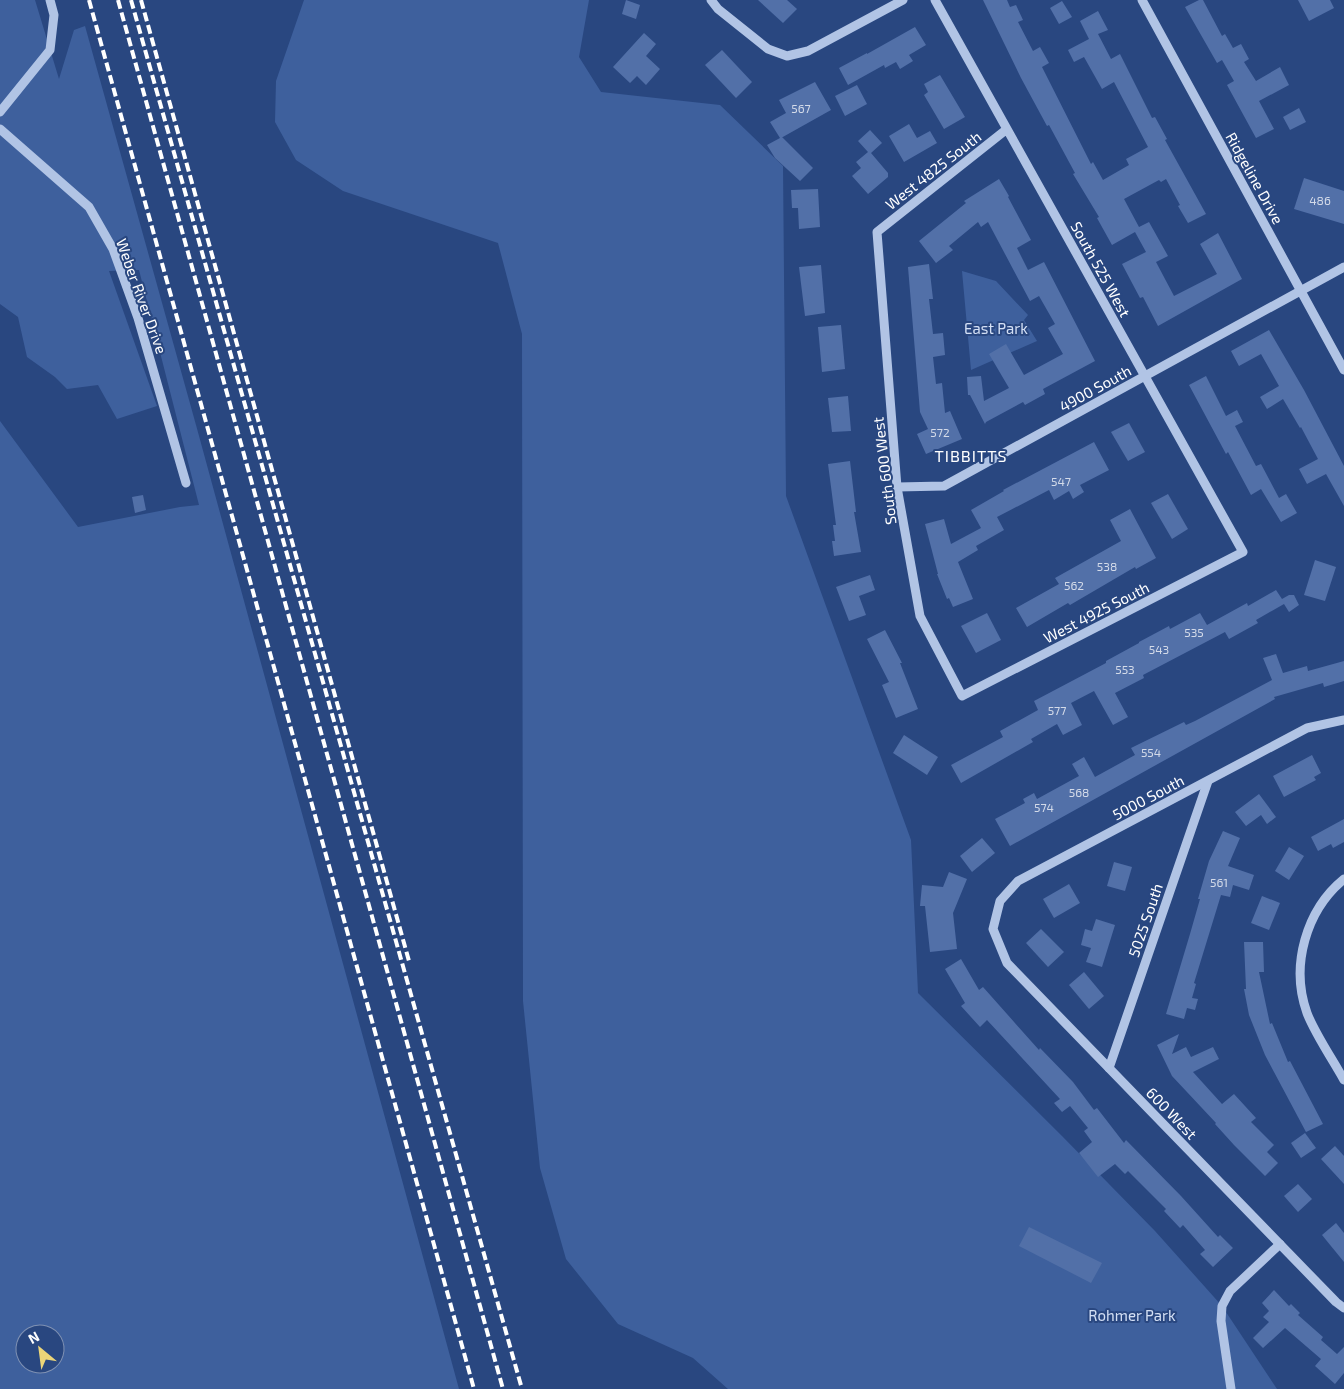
<svg xmlns="http://www.w3.org/2000/svg" width="1344" height="1389" font-family="'Exo 2',sans-serif">
  <rect width="100%" height="100%" fill="#294780"/>
  <g fill="#3e609d" fill-rule="evenodd">
    <path d="M0,0H35L59,79L74,30L85,26L196,425L459,1389H0V421L78,527L180,507L199,505L139,270L109,271L157,406L117,419L98,385L67,389L55,377L27,357L18,317L0,304ZM25,1334H55V1364H25Z"/>
    <polygon points="304,0 589,0 579,57 601,92 720,105 783,166 786,496 911,840 918,993 1062,1136 1155,1231 1222,1306 1277,1389 728,1389 693,1358 618,1324 566,1259 540,1168 523,1001 522,334 498,243 343,191 296,160 275,122 276,81"/>
    <polygon points="962,271 996,281 1028,315 1024,320 1037,341 971,370"/>
  </g>
  <g fill="#5270a8">
    <polygon points="626,0 640,5 636,19 622,14"/>
    <polygon points="758,0 787,0 797,9 783,23"/>
    <polygon points="983,0 1007,0 1010,7 1016,5 1023,20 1018,22 1033,51 1040,47 1049,63 1042,67 1091,164 1093,162 1103,180 1129,165 1126,159 1148,147 1114,82 1102,89 1084,57 1074,62 1068,50 1089,39 1080,21 1098,11 1108,30 1098,34 1111,59 1120,54 1152,118 1155,117 1167,139 1165,140 1206,214 1188,223 1178,206 1180,205 1166,179 1161,182 1159,180 1124,199 1139,227 1149,222 1168,256 1156,262 1174,296 1217,274 1200,244 1218,233 1242,279 1158,326 1143,297 1140,298 1122,264 1146,252 1135,232 1112,245 1097,218 1099,217 1073,174 1075,173 1049,125 1047,126 1021,78"/>
    <polygon points="1199,0 1203,0 1222,36 1225,34 1233,48 1241,44 1249,59 1244,62 1256,81 1280,67 1289,85 1259,101 1274,129 1256,138 1227,85 1234,81 1222,60 1217,63 1185,7"/>
    <polygon points="1298,0 1330,0 1334,8 1309,21"/>
    <polygon points="1062,1 1072,17 1059,24 1050,8"/>
    <polygon points="915,27 926,45 909,55 913,61 900,69 896,62 885,68 884,65 848,85 839,68 867,53 867,54"/>
    <polygon points="644,33 656,44 646,56 660,69 646,85 637,76 630,83 613,67"/>
    <polygon points="722,50 752,82 736,98 705,65"/>
    <polygon points="940,75 965,117 944,129 924,95 928,92 924,84"/>
    <polygon points="815,82 831,110 781,138 782,137 813,168 800,181 775,158 767,145 780,138 770,122 786,113 779,100"/>
    <polygon points="857,85 867,104 845,116 835,96"/>
    <polygon points="1299,108 1306,122 1290,130 1283,117"/>
    <polygon points="909,124 917,138 930,131 937,143 904,162 889,136"/>
    <polygon points="870,130 882,143 871,153 888,173 888,177 868,194 852,176 861,168 856,162 868,152 858,141"/>
    <polygon points="1304,178 1344,191 1344,224 1294,209"/>
    <polygon points="999,179 1009,196 1008,197 1031,240 1017,248 1028,270 1044,262 1095,361 1043,389 1045,394 1025,405 1023,402 986,422 985,424 970,395 968,395 967,377 981,376 984,401 1009,388 989,354 1006,344 1024,375 1063,354 1048,328 1055,324 1039,296 1030,301 988,222 981,227 978,222 949,246 953,250 936,263 919,241 966,203 964,201"/>
    <polygon points="818,189 820,227 799,229 798,208 792,208 791,190"/>
    <polygon points="929,264 933,299 929,299 933,334 943,333 945,355 933,357 936,384 942,383 945,413 950,411 962,439 926,454 917,434 928,429 920,412 908,267"/>
    <polygon points="821,265 825,313 805,316 799,267"/>
    <polygon points="841,325 845,369 822,372 818,327"/>
    <polygon points="1269,330 1304,390 1344,466 1344,506 1326,474 1307,484 1299,469 1318,459 1301,427 1300,428 1283,399 1267,409 1260,397 1279,386 1261,354 1239,366 1231,351"/>
    <polygon points="1206,376 1226,416 1237,410 1243,422 1235,426 1256,466 1261,464 1279,498 1286,494 1297,513 1281,522 1261,489 1251,495 1228,452 1226,454 1189,385"/>
    <polygon points="848,396 851,431 832,432 828,398"/>
    <polygon points="1129,423 1145,452 1128,461 1111,432"/>
    <polygon points="1094,442 1109,470 1080,485 1084,492 1073,499 1069,491 1054,500 1049,490 997,517 1004,530 976,546 978,550 958,562 973,599 953,607 949,598 947,599 937,574 938,574 925,524 944,519 951,544 981,528 971,510 1004,491 1003,490"/>
    <polygon points="850,461 856,512 854,512 861,552 834,556 832,541 835,541 833,525 836,525 828,464"/>
    <polygon points="1168,494 1188,529 1172,539 1151,503"/>
    <polygon points="143,495 146,510 135,513 132,497"/>
    <polygon points="1130,509 1156,558 1136,569 1135,567 1070,605 1068,603 1027,627 1016,608 1059,584 1055,578 1121,541 1110,520"/>
    <polygon points="1315,560 1336,567 1325,601 1304,595"/>
    <polygon points="870,575 875,590 859,596 866,615 849,621 836,587"/>
    <polygon points="1276,590 1282,599 1289,595 1294,595 1299,605 1289,612 1284,604 1256,620 1258,623 1229,639 1225,632 1143,675 1144,678 1115,693 1128,717 1113,725 1094,691 1071,703 1082,725 1063,735 1057,724 1031,739 1033,742 961,783 951,765 1003,737 1000,731 1038,710 1034,701 1106,663 1106,661 1139,643 1139,642 1169,626 1170,629 1200,613 1207,625 1247,603 1248,606"/>
    <polygon points="987,613 1001,640 976,653 961,626"/>
    <polygon points="885,630 902,663 900,663 918,709 896,718 882,685 889,682 867,639"/>
    <polygon points="1276,654 1283,673 1307,666 1308,671 1344,661 1344,681 1324,687 1323,683 1274,697 1275,699 1010,846 995,819 1025,803 1023,799 1034,793 1037,799 1079,776 1072,764 1084,757 1095,777 1135,755 1131,748 1184,722 1186,725 1195,721 1272,680 1263,658"/>
    <polygon points="904,735 938,757 927,775 893,753"/>
    <polygon points="1312,755 1321,773 1314,777 1316,780 1284,797 1273,776"/>
    <polygon points="1259,794 1276,817 1267,824 1261,815 1246,826 1235,812"/>
    <polygon points="1344,819 1344,842 1333,848 1331,844 1318,851 1311,837"/>
    <polygon points="1223,831 1240,838 1228,866 1254,875 1249,890 1233,885 1230,897 1221,895 1194,983 1196,984 1192,998 1198,999 1195,1010 1187,1008 1184,1019 1166,1014 1190,934 1200,899 1198,899 1209,861"/>
    <polygon points="982,838 995,853 972,872 960,856"/>
    <polygon points="1289,847 1304,856 1289,880 1275,871"/>
    <polygon points="1114,862 1132,867 1125,891 1107,886"/>
    <polygon points="949,872 967,879 953,913 957,949 930,952 925,906 920,906 922,885 943,887"/>
    <polygon points="1069,884 1080,903 1054,918 1043,899"/>
    <polygon points="1262,896 1280,903 1269,930 1251,923"/>
    <polygon points="1096,919 1115,925 1102,967 1086,962 1091,948 1081,945 1085,929 1092,931"/>
    <polygon points="1041,929 1064,952 1048,967 1026,943"/>
    <polygon points="1244,942 1263,942 1264,972 1259,972 1270,1024 1272,1023 1288,1062 1290,1061 1323,1124 1306,1132 1265,1055 1249,1015 1244,989 1246,989"/>
    <polygon points="961,959 979,990 983,987 1039,1050 1040,1048 1073,1082 1094,1110 1097,1108 1124,1143 1126,1140 1181,1196 1218,1237 1220,1235 1233,1248 1213,1267 1200,1254 1205,1250 1183,1225 1180,1228 1164,1211 1166,1209 1128,1171 1125,1174 1115,1164 1098,1177 1079,1153 1092,1142 1084,1131 1088,1128 1070,1106 1062,1112 1054,1103 1060,1099 987,1020 980,1027 961,1006 965,1003 945,969"/>
    <polygon points="1084,972 1104,996 1089,1009 1069,985"/>
    <polygon points="1179,1034 1172,1054 1186,1047 1191,1057 1213,1047 1219,1059 1193,1072 1222,1104 1234,1094 1256,1118 1251,1122 1274,1145 1267,1152 1278,1163 1265,1176 1234,1145 1215,1124 1216,1123 1172,1076 1157,1045"/>
    <polygon points="1305,1133 1316,1148 1301,1158 1291,1143"/>
    <polygon points="1335,1146 1344,1156 1344,1184 1321,1159"/>
    <polygon points="1298,1184 1312,1199 1298,1212 1284,1196"/>
    <polygon points="1336,1223 1344,1233 1344,1262 1322,1235"/>
    <polygon points="1029,1227 1102,1263 1091,1283 1019,1246"/>
    <polygon points="1274,1290 1289,1306 1291,1304 1300,1313 1298,1315 1323,1337 1321,1340 1337,1354 1344,1347 1344,1373 1335,1384 1315,1366 1321,1359 1285,1328 1263,1348 1253,1338 1269,1322 1263,1317 1269,1311 1262,1303"/>
  </g>
  <g fill="none" stroke-linecap="round" stroke-linejoin="round">
    <g stroke="#b1c4e5" stroke-width="9">
      <polyline points="711,0 718,9 768,49 787,56 808,51 903,0"/>
      <polyline points="935,0 1243,552 962,696 920,616 897,487 877,232 1007,129"/>
      <polyline points="1142,0 1344,370"/>
      <polyline points="0,112 50,50 54,15 50,0"/>
      <polyline points="0,129 89,207 113,249 138,318 186,483"/>
      <polyline points="897,487 944,486 1344,267"/>
      <polyline points="1344,720 1307,728 1018,881 1000,901 993,929 1007,963 1336,1302 1344,1308"/>
      <path d="M1344,879C1306,910 1290,966 1307,1013C1315,1034 1333,1060 1344,1080"/>
      <polyline points="1109,1068 1208,781"/>
      <polyline points="1231,1389 1221,1321 1222,1306 1230,1291 1280,1244"/>
    </g>
    <g stroke="#fff" stroke-width="4" stroke-dasharray="9 4" stroke-linecap="butt">
      <polyline points="89,0 474,1389"/>
      <polyline points="118,0 503,1389"/>
      <polyline points="131,0 522,1389"/>
      <polyline points="141,0 409,961"/>
    </g>
  </g>
  <g text-anchor="middle" dominant-baseline="central" stroke-width="4" stroke-linejoin="round" paint-order="stroke">
    <g font-size="12" fill="#d4dbe9">
      <text x="801" y="108">567</text>
      <text x="1320" y="200">486</text>
      <text x="940" y="432">572</text>
      <text x="1061" y="481">547</text>
      <text x="1107" y="566">538</text>
      <text x="1074" y="585">562</text>
      <text x="1194" y="632">535</text>
      <text x="1159" y="649">543</text>
      <text x="1125" y="669">553</text>
      <text x="1057" y="710">577</text>
      <text x="1151" y="752">554</text>
      <text x="1079" y="792">568</text>
      <text x="1044" y="807">574</text>
      <text x="1219" y="882">561</text>
    </g>
    <g font-size="15" fill="#fff" stroke="#294780">
      <text transform="translate(933 170) rotate(-38)">West 4825 South</text>
      <text transform="translate(1255 178) rotate(61)">Ridgeline Drive</text>
      <text transform="translate(1101 269) rotate(61)">South 525 West</text>
      <text transform="translate(142 296) rotate(70)">Weber River Drive</text>
      <text transform="translate(1095 388) rotate(-29)">4900 South</text>
      <text transform="translate(884 471) rotate(-97)">South 600 West</text>
      <text transform="translate(1096 612) rotate(-27)">West 4925 South</text>
      <text transform="translate(1148 797) rotate(-28)">5000 South</text>
      <text transform="translate(1145 920) rotate(-71)">5025 South</text>
      <text transform="translate(1172 1113) rotate(46)">600 West</text>
    </g>
    <g font-size="15" fill="#d4e0f5" stroke="#294780">
      <text x="996" y="328">East Park</text>
      <text x="1132" y="1315">Rohmer Park</text>
    </g>
    <g font-size="16" letter-spacing="1" fill="#fff" stroke="#294780">
      <text x="971" y="455">TIBBITTS</text>
    </g>
  </g>
  <g transform="translate(40 1349) rotate(331)"><circle r="24" fill="#294780" stroke="#7f91b3"/>
  <path d="M0-4L9 19L0 12L-9 19Z" fill="#ecd578"/>
  <text y="-8" font-size="14" font-weight="bold" text-anchor="middle" fill="#ffffff">N</text>
  </g>
</svg>
